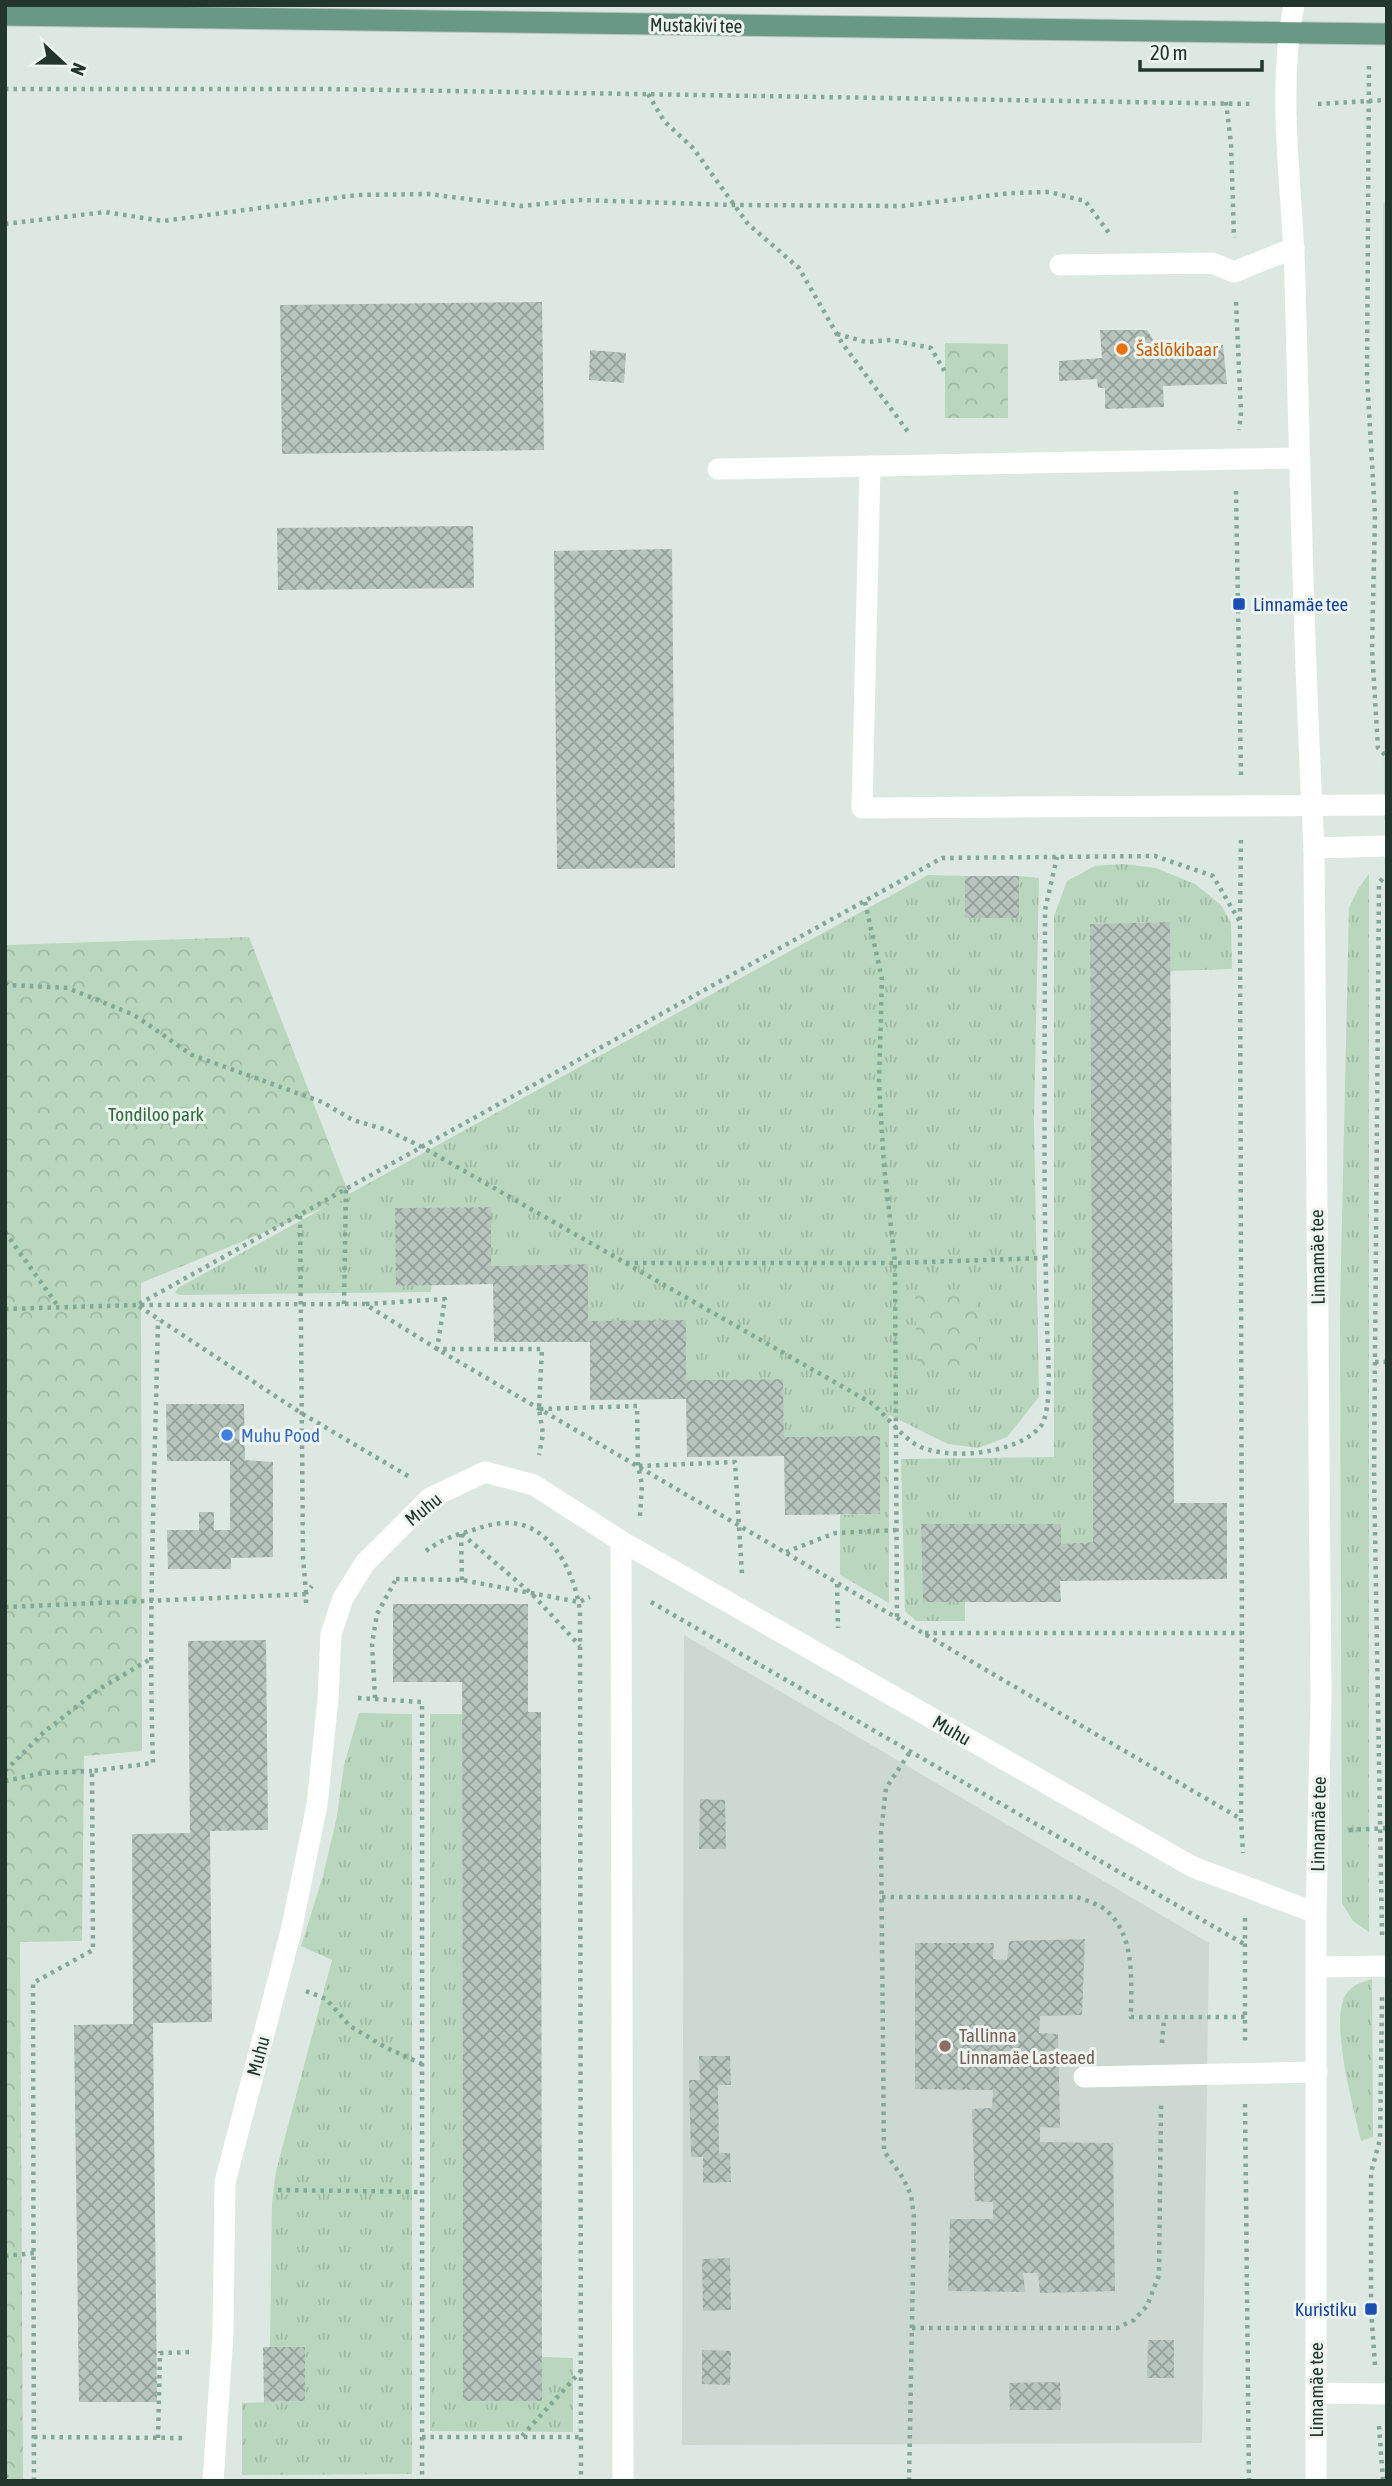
<svg xmlns="http://www.w3.org/2000/svg" width="1392" height="2486" font-family="'Asap Condensed',sans-serif">
  <defs>
    <pattern id="grass-tufts" width="24" height="20" patternUnits="userSpaceOnUse" patternTransform="scale(1.75)"><rect width="24" height="20" fill="#b9d7bc"/><path d="M3 7l-1-3M5 7V3M7 7l1-3M15 17l-1-3M17 17v-4M19 17l1-3" fill="none" stroke="#9fb9a2"/></pattern>
    <pattern id="forest-crowns" width="20" height="18" patternUnits="userSpaceOnUse" patternTransform="scale(1.75)"><rect width="20" height="18" fill="#b9d7bc"/><path d="M2 6a3 3 0 1 1 6 0M12 15a3 3 0 1 1 6 0" fill="none" stroke="#9fb9a2"/></pattern>
    <pattern id="building-cross-hatch" width="8" height="8" patternUnits="userSpaceOnUse" patternTransform="scale(1.75)"><rect width="8" height="8" fill="#b7c5be"/><path d="M0 0l8 8M0 8l8-8" fill="none" stroke="#94a19b"/></pattern>
  </defs>
  <rect width="100%" height="100%" fill="#dee8e2"/>
  <g fill="#cdd8d1">
    <polygon points="1383,203 1387,203 1387,820 1384,820"/>
    <polygon points="684,1635 1209,1943 1202,2443 682,2445"/>
  </g>
  <g fill="url(#grass-tufts)">
    <polygon points="1123,864 1156,868 1195,884 1221,905 1231,923 1232,969 1170,971 1169,922 1090,924 1093,1542 1061,1544 1061,1524 921,1524 923,1602 965,1602 965,1621 916,1621 905,1611 901,1459 1054,1457 1054,916 1067,881 1095,866"/>
    <polygon points="1369,874 1369,1932 1353,1921 1342,1903 1340,1308 1349,908 1358,889"/>
    <polygon points="928,875 965,876 966,918 1019,918 1019,876 1039,878 1034,1121 1039,1397 1007,1437 978,1448 948,1444 889,1415 889,1603 840,1575 840,1515 880,1514 880,1436 784,1437 782,1379 686,1380 588,1321 588,1264 491,1266 491,1207 396,1208 396,1286 432,1285 431,1292 179,1295 175,1293 178,1288"/>
    <polygon points="1387,900 1387,1354 1385,1354"/>
    <polygon points="1385,1365 1387,1365 1387,1820 1386,1820"/>
    <polygon points="359,1713 412,1714 412,2474 242,2475 242,2403 305,2401 305,2347 270,2347 272,2203 276,2171 332,1960 301,1946 323,1876 337,1816 344,1765"/>
    <polygon points="430,1714 462,1714 463,2401 542,2401 542,2357 573,2358 573,2432 430,2431"/>
    <path d="M1372,1979L1373,2137L1361,2141C1354,2109 1330,2024 1345,1996C1351,1985 1362,1982 1372,1979Z"/>
  </g>
  <g fill="url(#forest-crowns)">
    <polygon points="945,343 1008,344 1008,418 945,418"/>
    <polygon points="249,937 350,1197 141,1283 142,1751 84,1756 82,1941 20,1942 23,2481 5,2481 5,945"/>
    <polygon points="977,1289 980,1365 917,1367 915,1291"/>
  </g>
  <g fill="url(#building-cross-hatch)">
    <polygon points="542,302 544,450 282,454 280,305"/>
    <polygon points="1100,330 1147,330 1157,346 1223,345 1227,384 1163,386 1164,407 1105,409 1105,388 1098,388 1097,379 1059,381 1059,361 1102,358"/>
    <polygon points="590,350 626,353 624,383 589,380"/>
    <polygon points="473,526 474,588 278,590 277,528"/>
    <polygon points="672,549 675,868 557,869 554,551"/>
    <rect x="965" y="876" width="54" height="42"/>
    <polygon points="1170,922 1174,1503 1227,1503 1227,1579 1060,1581 1061,1602 923,1602 921,1524 1061,1524 1061,1544 1093,1542 1090,924"/>
    <polygon points="491,1207 491,1266 588,1264 588,1321 686,1320 686,1380 783,1379 784,1437 880,1436 880,1514 785,1515 784,1456 687,1457 686,1399 590,1400 590,1342 494,1342 493,1284 396,1286 395,1208"/>
    <polygon points="166,1404 244,1404 245,1460 273,1462 273,1557 231,1558 231,1569 168,1569 167,1530 199,1530 199,1512 214,1512 214,1530 230,1530 230,1461 167,1461"/>
    <polygon points="393,1604 528,1604 528,1712 541,1712 542,2401 463,2401 462,1682 393,1682"/>
    <polygon points="266,1640 268,1830 210,1831 212,2022 153,2023 157,2402 79,2402 74,2025 133,2024 132,1834 190,1833 188,1641"/>
    <polygon points="700,1799 725,1800 726,1849 699,1849"/>
    <polygon points="1085,1939 1082,2015 1040,2016 1039,2033 1058,2034 1060,2128 1040,2127 1040,2142 1113,2143 1115,2291 1040,2293 1038,2273 1023,2273 1025,2292 948,2291 950,2219 993,2219 993,2202 975,2201 972,2109 992,2108 993,2090 915,2089 915,1943 994,1943 993,1959 1007,1960 1009,1941"/>
    <polygon points="699,2056 730,2056 731,2085 718,2085 719,2153 730,2153 731,2182 703,2183 703,2157 691,2157 689,2080 700,2080"/>
    <polygon points="730,2258 731,2310 703,2311 702,2259"/>
    <polygon points="1148,2340 1174,2340 1174,2378 1147,2378"/>
    <polygon points="263,2347 305,2347 305,2401 264,2402"/>
    <polygon points="702,2350 731,2351 730,2385 702,2384"/>
    <polygon points="1060,2382 1061,2410 1010,2410 1009,2383"/>
  </g>
  <g fill="none" stroke-linecap="round" stroke-linejoin="round">
    <defs>
      <polyline id="major" points="5,15 1387,34"/>
    </defs>
    <use href="#major" stroke="#bdc3c0" stroke-width="23"/>
    <g stroke="#82a896" stroke-width="4.5" stroke-dasharray="3.5 5" stroke-linecap="butt">
      <polyline points="1369,66 1367,376 1375,515 1372,649 1378,748 1387,757"/>
      <polyline points="5,89 326,89 1254,104"/>
      <polyline points="648,94 664,121 693,148 748,224 799,268 842,343 909,433"/>
      <polyline points="1226,102 1231,144 1234,238"/>
      <polyline points="1318,104 1387,100"/>
      <polyline points="5,224 105,212 163,221 357,195 429,194 521,206 581,200 733,205 902,206 1011,193 1049,192 1085,201 1109,233"/>
      <polyline points="1236,302 1241,413 1239,430"/>
      <polyline points="837,334 866,342 891,340 931,348 945,372"/>
      <polyline points="1236,491 1241,776"/>
      <polyline points="865,902 882,979 879,1083 884,1166 895,1263 897,1617"/>
      <polyline points="1240,920 1241,837"/>
      <path d="M5,983L8,985L68,988L134,1015L192,1055L322,1102L353,1120L387,1130L422,1147L873,1404C886,1416 900,1434 915,1444C945,1462 1017,1454 1040,1427C1054,1411 1047,1346 1047,1323C1043,1186 1045,1048 1045,910L1057,857"/>
      <polyline points="300,1216 303,1558 306,1592"/>
      <polyline points="5,1232 58,1306"/>
      <polyline points="626,1263 895,1263 1045,1258"/>
      <polyline points="344,1304 346,1190"/>
      <polyline points="366,1304 445,1299 437,1349 542,1349 539,1409 543,1434 539,1455"/>
      <polyline points="5,1309 137,1305 365,1304 437,1349 1241,1819"/>
      <polyline points="1375,1362 1387,1362"/>
      <polyline points="540,1409 637,1406 638,1466 642,1485 640,1516"/>
      <polyline points="639,1466 735,1462 742,1574"/>
      <polyline points="408,1476 301,1413 137,1305 942,858 1155,856 1213,876 1240,922 1242,1633 1241,1819 1243,1853"/>
      <polyline points="461,1534 462,1580"/>
      <polyline points="462,1534 533,1595 580,1646"/>
      <path d="M426,1551C438,1541 455,1535 470,1531C482,1527 494,1523 507,1523C551,1522 576,1575 580,1612L581,2481"/>
      <polyline points="786,1552 835,1533 896,1530"/>
      <polyline points="396,1579 462,1580 579,1602 590,1597"/>
      <polyline points="837,1584 838,1628"/>
      <polyline points="651,1602 1244,1944"/>
      <polyline points="306,1603 306,1593 312,1586"/>
      <polyline points="5,1607 309,1594"/>
      <polyline points="925,1633 1242,1633"/>
      <polyline points="358,1698 422,1702 422,2481"/>
      <polyline points="375,1698 372,1644 377,1614 395,1581"/>
      <polyline points="5,1771 44,1732 99,1689 149,1660"/>
      <polyline points="5,1781 43,1773 92,1771"/>
      <polyline points="1349,1830 1387,1828"/>
      <path d="M882,1897H1077C1085,1900 1095,1903 1103,1908C1136,1932 1131,1980 1131,2017H1245"/>
      <polyline points="1245,1918 1245,2042"/>
      <polyline points="1382,1935 1374,1474 1379,883 1383,878"/>
      <polyline points="306,1991 326,1999 350,2026 385,2047 422,2064"/>
      <polyline points="1162,2043 1164,2018"/>
      <polyline points="1245,2104 1249,2481"/>
      <polyline points="278,2190 422,2192"/>
      <polyline points="5,2256 34,2253"/>
      <polyline points="912,2328 1117,2328 1134,2320 1147,2306 1159,2275 1161,2105"/>
      <polyline points="1375,2365 1371,2309 1371,2173 1380,2139 1382,1997"/>
      <polyline points="1379,2426 1383,2481"/>
      <polyline points="522,2436 581,2371"/>
      <polyline points="34,2437 187,2438"/>
      <polyline points="422,2437 581,2437"/>
      <polyline points="158,2438 160,2353 193,2352"/>
      <polyline points="5,2475 10,2481"/>
      <path d="M34,2481L33,1983L93,1950L92,1771L153,1763C148,1615 155,1467 158,1320"/>
      <polyline points="909,2481 914,2217 911,2195 903,2178 884,2151 881,1833 886,1788 910,1752"/>
    </g>
    <g stroke="#fff" stroke-width="21">
      <path d="M1294,5C1276,95 1293,190 1295,281C1300,470 1304,659 1314,848L1321,1698L1316,1913V2481"/>
      <polyline points="1060,265 1212,263 1234,272 1294,248"/>
      <polyline points="870,466 862,808 1387,805"/>
      <polyline points="718,469 1300,458"/>
      <polyline points="1314,848 1387,846"/>
      <polyline points="621,1541 623,2481"/>
      <polyline points="1317,1967 1387,1966"/>
      <polyline points="1084,2077 1317,2072"/>
      <polyline points="1316,2393 1387,2394"/>
      <polyline points="213,2481 223,2334 225,2182 291,1931 317,1805 328,1699 331,1634 343,1598 365,1563 430,1498 485,1472 534,1485 621,1541 1193,1867 1316,1913"/>
    </g>
    <use href="#major" stroke="#689984" stroke-width="21"/>
  </g>
  <circle fill="#e8710a" stroke="#eef5f1" stroke-width="2.5" cx="1122" cy="349" r="7"/>
  <g fill="#1a4fb4" stroke="#eef5f1" stroke-width="2.5">
    <rect x="1232" y="597" width="14" height="14" rx="3.5"/>
    <rect x="1364" y="2302" width="14" height="14" rx="3.5"/>
  </g>
  <circle fill="#3f7fe0" stroke="#eef5f1" stroke-width="2.5" cx="227" cy="1435" r="7"/>
  <circle fill="#8d6e63" stroke="#eef5f1" stroke-width="2.5" cx="945" cy="2046" r="7"/>
  <g text-anchor="middle" dominant-baseline="central" stroke-width="6" stroke-linejoin="round" paint-order="stroke">
    <g font-size="19" fill="#22362d" stroke="#eef5f1">
      <text transform="translate(696 25) rotate(1)">Mustakivi tee</text>
      <text transform="translate(1317 1257) rotate(-91)">Linnamäe tee</text>
      <text transform="translate(423 1509) rotate(-39)">Muhu</text>
      <text transform="translate(952 1730) rotate(30)">Muhu</text>
      <text transform="translate(1318 1824) rotate(-89)">Linnamäe tee</text>
      <text transform="translate(258 2056) rotate(-75)">Muhu</text>
      <text transform="translate(1316 2390) rotate(-90)">Linnamäe tee</text>
    </g>
    <g font-size="19" fill="#c56008" stroke="#eef5f1" text-anchor="start">
      <text x="1136" y="349">Šašlõkibaar</text>
    </g>
    <g font-size="19" fill="#164399" stroke="#eef5f1" text-anchor="start">
      <text x="1253" y="604">Linnamäe tee</text>
      <text x="1357" y="2309" text-anchor="end">Kuristiku</text>
    </g>
    <g font-size="19" fill="#31683d" stroke="#eef5f1">
      <text x="156" y="1114">Tondiloo park</text>
    </g>
    <g font-size="19" fill="#366cbe" stroke="#eef5f1" text-anchor="start">
      <text x="241" y="1435">Muhu Pood</text>
    </g>
    <g font-size="19" fill="#785e54" stroke="#eef5f1" text-anchor="start">
      <text x="959" y="2035">Tallinna<tspan x="959" dy="22">Linnamäe Lasteaed</tspan></text>
    </g>
  </g>
  <rect width="1392" height="2486" fill="none" stroke="#22362d" stroke-width="14"/>
  <g transform="translate(63 63) rotate(112)" stroke="#eef5f1" stroke-width="5" paint-order="stroke">
  <path d="M0-5L12 26L0 18L-12 26Z" fill="#22362d"/>
  <text y="-10" font-size="19" font-weight="bold" text-anchor="middle" fill="#22362d">N</text>
  </g>
  <path d="M1140 60v10h122v-10" fill="none" stroke="#22362d" stroke-width="3.5"/>
  <text x="1150" y="60" font-size="21" fill="#22362d" stroke="#eef5f1" stroke-width="5" paint-order="stroke">20 m</text>
</svg>
